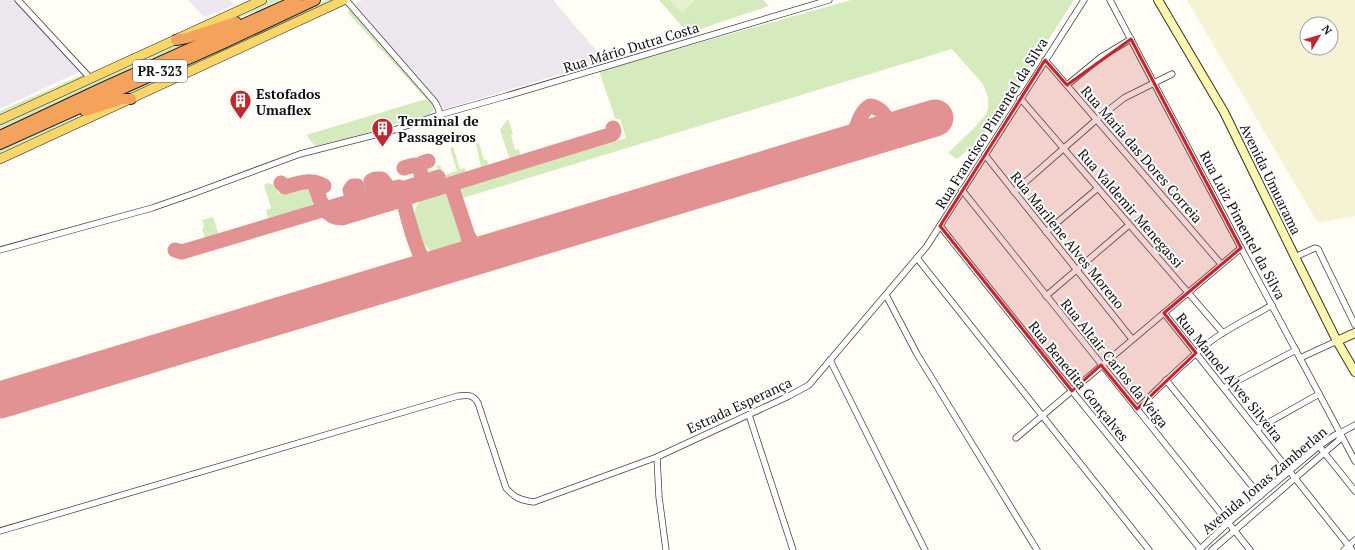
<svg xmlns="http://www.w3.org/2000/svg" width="1355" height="550" font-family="'PT Serif',serif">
  <rect width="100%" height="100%" fill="#fffdf5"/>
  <g fill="#eee6ef">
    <polygon points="0,0 16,0 81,71 0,109"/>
    <polygon points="188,0 230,0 234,5 204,17"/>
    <polygon points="362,0 553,0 605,61 445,109 354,4"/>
  </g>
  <path fill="#f6f3d4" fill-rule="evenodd" d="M1187,0H1355V216L1318,223ZM1307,24H1331V48H1307Z"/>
  <g fill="#d5ebbd">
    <polygon points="269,0 281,0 242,17 212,27"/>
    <polygon points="326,0 338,0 138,91 102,102"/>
    <polygon points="659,0 763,0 769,6 688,33"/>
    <path d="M851,0H1074L1001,113L981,139L957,159L948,153L974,128L986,114L988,108V98L983,84L952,49L463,198L460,196L459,190L465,187L626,138L620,119H615C611,103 604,87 599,71Z"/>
    <polygon points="350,8 433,101 435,108 430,114 359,135 315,146 306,135 426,99 348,13"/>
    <polygon points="217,32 137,66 0,129 0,124 175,45"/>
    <polygon points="84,74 86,76 0,115 0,111"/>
    <polygon points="95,111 0,155 0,150 72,119"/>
    <polygon points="508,119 513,134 511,135 515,150 519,149 521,160 511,163 500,130"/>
    <polygon points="479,143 484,160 487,160 490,170 482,172 476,144"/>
    <polygon points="453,147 460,169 465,168 467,176 442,184 436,166 440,165 444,175 457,171 450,148"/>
    <polygon points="268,183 275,185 278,193 310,184 313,188 318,206 269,221 266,210 271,208 264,185"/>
    <path d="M449,190L466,246C457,250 447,255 436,253C424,252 413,223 415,212C415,208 417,204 420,201C426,194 441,192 449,190Z"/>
    <polygon points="213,217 219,236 205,240 202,228 204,227 202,220"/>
  </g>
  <polygon fill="#e6f2cf" points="670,0 695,0 682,13"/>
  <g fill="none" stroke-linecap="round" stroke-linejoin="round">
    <g stroke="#e29292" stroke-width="15">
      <path d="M844,146C858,136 856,114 870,106C884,108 887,119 891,131"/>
      <polyline points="404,168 414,165 419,167"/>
      <path d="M281,183L285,187C298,183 311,178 324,186"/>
      <path d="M315,185C320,199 323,218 342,218L398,201H401L404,203C407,215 417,252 423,259C429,265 436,267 443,266"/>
      <polyline points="451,185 468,236 474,246 484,254"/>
      <polyline points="426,191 419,167 422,163 428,161"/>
      <polyline points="353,197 351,194 350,190 353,186 357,186 362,203 362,209"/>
      <polyline points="373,203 373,198 375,195 371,181 375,179 382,179 389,188"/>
      <polyline points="391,203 393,198 398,196 402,197 404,203 405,200 409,197 613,134 614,131 613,128"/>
      <polyline points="175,250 182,252 399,187 402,189 438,177"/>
      <polyline points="463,260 469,248 468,236"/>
      <path d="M410,276C418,270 421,265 420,254"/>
    </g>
    <polyline stroke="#e29292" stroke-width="37" points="0,400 935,118"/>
    <defs>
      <g id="street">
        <polyline points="18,0 91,79"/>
        <polyline points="1110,0 1241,248 1355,461"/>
        <polyline points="1045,60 1221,264"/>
        <polyline points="1067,85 1101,57 1131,39"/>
        <polyline points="1020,98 1223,333"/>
        <polyline points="439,115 503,97 829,0"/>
        <polyline points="985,155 1132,339"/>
        <polyline points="962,190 1250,550"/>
        <polyline points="1014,192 1096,120 1124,98 1172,74"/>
        <polyline points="940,226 1042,354 1201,550"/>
        <polyline points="1046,232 1098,188"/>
        <polyline points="0,250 152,208 195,193 300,154 394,130 439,115 439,110 435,102 346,0"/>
        <polyline points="1295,257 1315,248 1318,249 1355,325"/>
        <polyline points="917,258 1149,550"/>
        <polyline points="886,295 917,354 1037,550"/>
        <polyline points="1046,296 1129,225"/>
        <polyline points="1164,313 1352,550"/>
        <polyline points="1300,358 1337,341"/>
        <polyline points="830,360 925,550"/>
        <polyline points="1166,380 1260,496"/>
        <polyline points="1224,388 1296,350"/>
        <path d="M1137,409C1161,386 1185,361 1211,341C1230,327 1252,317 1272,305"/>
        <polyline points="749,415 793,550"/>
        <polyline points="1257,429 1319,394"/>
        <polyline points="1016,438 1241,248"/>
        <polyline points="1319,446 1355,491"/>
        <path d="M0,531L458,396C467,395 473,394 478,403L506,488C515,498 520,500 534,502L657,457"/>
        <polyline points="666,550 659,497 657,457 789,396 809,385 927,246 1084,0"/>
        <polyline points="1199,550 1228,523 1319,446 1335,435 1340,433 1355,425"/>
        <polyline points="1212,550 1339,440 1340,434"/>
        <polyline points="1344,550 1355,540"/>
      </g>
      <g id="secondary">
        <polyline points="1158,0 1224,112 1295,257 1337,341 1355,372"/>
        <polyline points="1337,341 1355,333"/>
      </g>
      <g id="primary">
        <polyline points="0,120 262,0"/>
        <polyline points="0,159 344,0"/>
      </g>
      <g id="highway">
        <polyline points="176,40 187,38 236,22"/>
        <polyline points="85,111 123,99 131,99"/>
        <polyline points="0,136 100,89 297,0"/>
        <polyline points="0,144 226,42 315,0"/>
      </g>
    </defs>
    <use href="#street" stroke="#444" stroke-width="7"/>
    <use href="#secondary" stroke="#333" stroke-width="10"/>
    <use href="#primary" stroke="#222" stroke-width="10"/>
    <use href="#highway" stroke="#222" stroke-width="12"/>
    <use href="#street" stroke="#fff" stroke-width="5.5"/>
    <use href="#secondary" stroke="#fff6b0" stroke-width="8"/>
    <use href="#primary" stroke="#f9d66b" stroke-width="9"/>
    <use href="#highway" stroke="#f5a25d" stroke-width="10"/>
  </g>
  <path fill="#c4262e" fill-opacity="0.2" stroke="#c4262e" stroke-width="3" stroke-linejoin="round" d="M1131,39L1241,248L1164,313L1196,353L1137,409L1101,365L1072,391L940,226L1045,60L1067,85Z"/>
  <defs>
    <symbol id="building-pin" viewBox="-11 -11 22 30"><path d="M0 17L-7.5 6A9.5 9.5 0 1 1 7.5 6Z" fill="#c4262e" stroke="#fff"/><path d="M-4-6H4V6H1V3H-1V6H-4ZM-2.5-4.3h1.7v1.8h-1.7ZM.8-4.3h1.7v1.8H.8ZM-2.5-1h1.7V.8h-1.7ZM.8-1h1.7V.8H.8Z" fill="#fff"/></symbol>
  </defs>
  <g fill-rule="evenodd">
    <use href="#building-pin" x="228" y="88" width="25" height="34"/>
    <use href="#building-pin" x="370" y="116" width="25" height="34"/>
  </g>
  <g text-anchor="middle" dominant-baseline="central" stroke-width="4" stroke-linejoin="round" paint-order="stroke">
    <rect fill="#fff" stroke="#585858" stroke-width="1" x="133" y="60" width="54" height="22" rx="3"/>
    <g font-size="13" font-weight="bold" fill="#111">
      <text x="160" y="71">PR-323</text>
    </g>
    <g font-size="14" fill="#111" stroke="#fff">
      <text transform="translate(631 47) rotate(-17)">Rua Mário Dutra Costa</text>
      <text transform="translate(991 123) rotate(-58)">Rua Francisco Pimentel da Silva</text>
      <text transform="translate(1142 154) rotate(49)">Rua Maria das Dores Correia</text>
      <text transform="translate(1271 179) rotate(64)">Avenida Umuarama</text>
      <text transform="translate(1131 208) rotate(49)">Rua Valdemir Menegassi</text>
      <text transform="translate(1243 225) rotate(62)">Rua Luiz Pimentel da Silva</text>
      <text transform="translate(1068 240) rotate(51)">Rua Marilene Alves Moreno</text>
      <text transform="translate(1115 363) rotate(51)">Rua Altair Carlos da Veiga</text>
      <text transform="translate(1230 377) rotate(51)">Rua Manoel Alves Silveira</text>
      <text transform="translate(1079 381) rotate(51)">Rua Benedita Gonçalves</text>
      <text transform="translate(739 405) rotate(-25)">Estrada Esperança</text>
      <text transform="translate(1264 480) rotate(-40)">Avenida Jonas Zamberlan</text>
    </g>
    <g font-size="14" font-weight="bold" fill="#111" stroke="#fff" text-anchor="start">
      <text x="256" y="93">Estofados<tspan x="256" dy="16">Umaflex</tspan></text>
      <text x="398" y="120">Terminal de<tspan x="398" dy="16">Passageiros</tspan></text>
    </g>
  </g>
  <g transform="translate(1319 36) rotate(52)"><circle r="19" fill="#ffffff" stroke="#a0a0a0"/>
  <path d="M0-3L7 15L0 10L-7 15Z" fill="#c4262e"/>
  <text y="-6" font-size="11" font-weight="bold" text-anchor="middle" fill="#111111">N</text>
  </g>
</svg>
